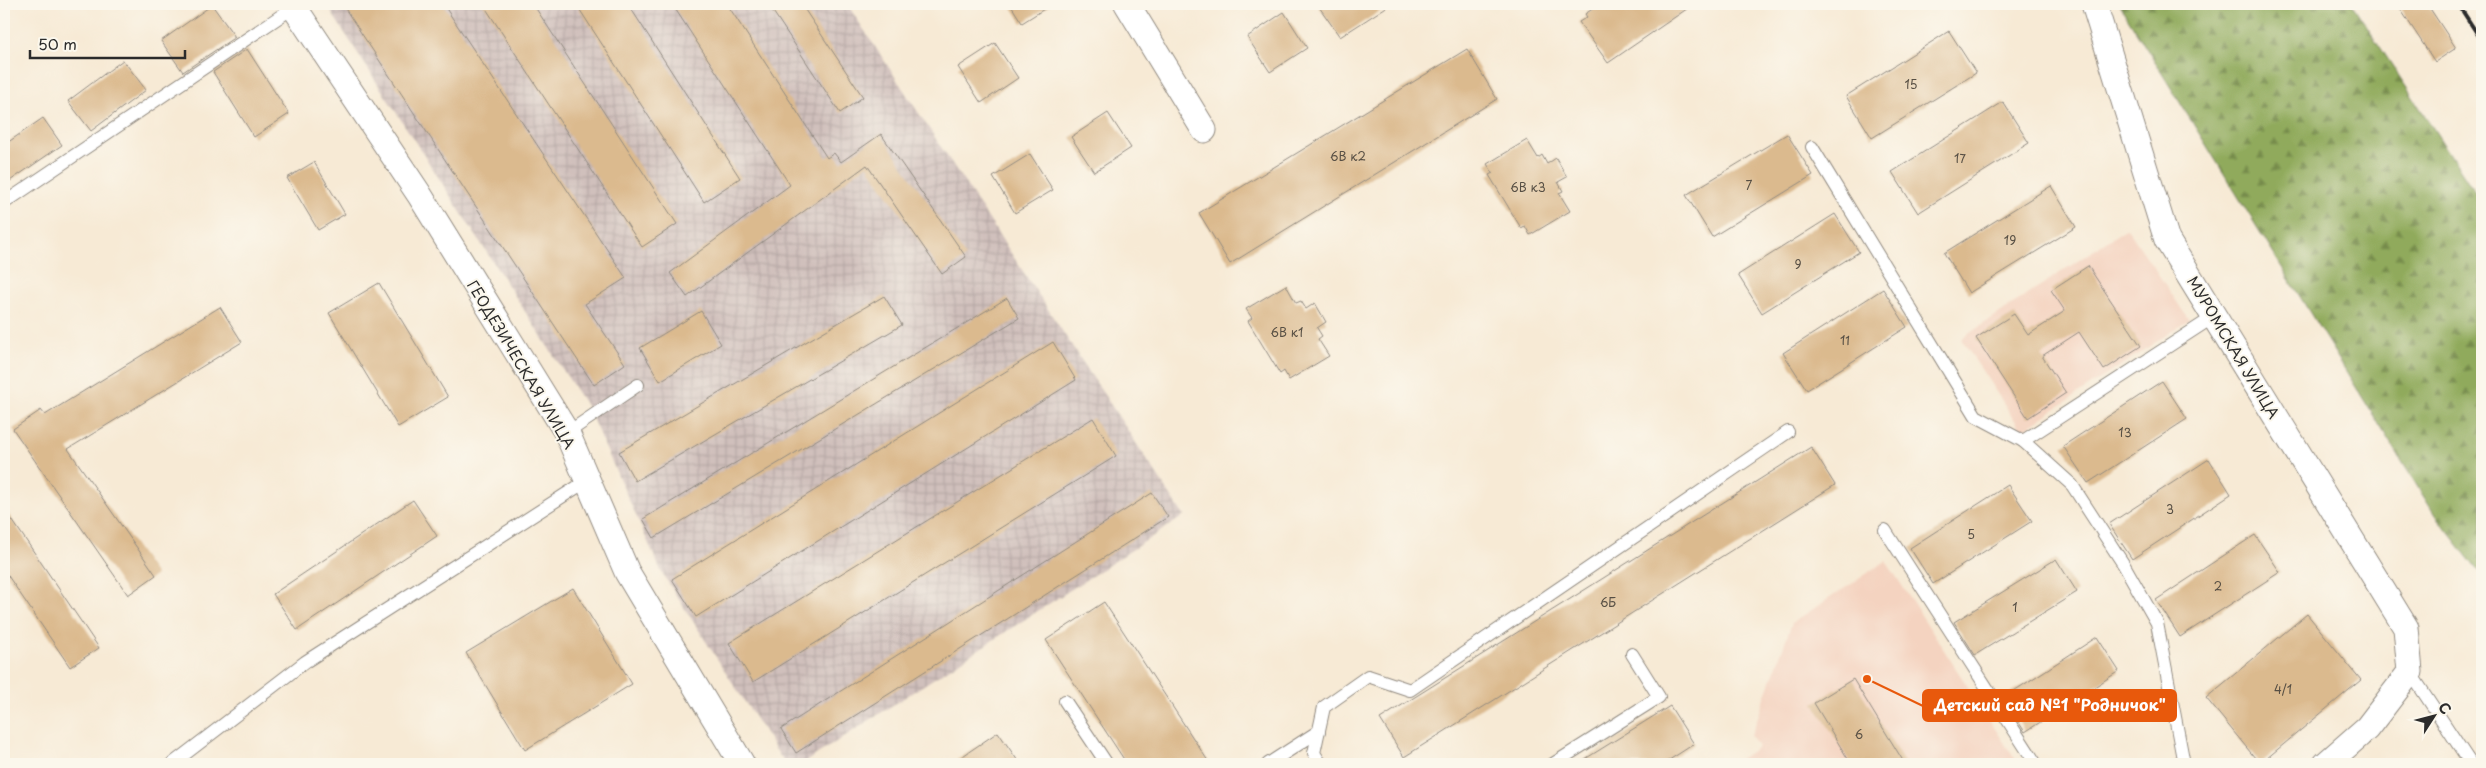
<svg xmlns="http://www.w3.org/2000/svg" width="2486" height="768" font-family="'Playpen Sans',sans-serif">
  <defs>
    <pattern id="industrial-grid" width="8" height="8" patternUnits="userSpaceOnUse" patternTransform="scale(1.25)"><rect width="8" height="8" fill="#d0c0bc"/><path d="M0 4h8M4 0v8" fill="none" stroke="#b3a5a2"/></pattern>
    <pattern id="forest-firs" width="22" height="20" patternUnits="userSpaceOnUse" patternTransform="scale(1.25)"><rect width="22" height="20" fill="#90aa5c"/><path d="M5 1l3.5 6h-7zM16 11l3.5 6h-7z" fill="#768b4c"/></pattern>
  </defs>
  <rect width="100%" height="100%" fill="#fbf7ec"/>
  <filter id="ink" filterUnits="userSpaceOnUse"><feTurbulence type="fractalNoise" baseFrequency=".02" numOctaves="2"/><feDisplacementMap in="SourceGraphic" scale="10" xChannelSelector="R" yChannelSelector="G"/><feConvolveMatrix kernelMatrix="1 2 1 2 8 2 1 2 1" color-interpolation-filters="sRGB"/></filter>
  <filter id="wash" filterUnits="userSpaceOnUse"><feTurbulence type="fractalNoise" baseFrequency=".0096" numOctaves="4" result="noise"/><feDisplacementMap in="SourceGraphic" scale="20" xChannelSelector="R" yChannelSelector="G"/><feGaussianBlur stdDeviation="1.12" result="paint"/><feColorMatrix in="noise" values="0 0 0 0 0 0 0 0 0 0 0 0 0 0 0 0 0 1.4 0 .05"/><feComposite in="paint" operator="in"/></filter>
  <g filter="url(#wash)">
    <rect width="100%" height="100%" fill="#f7ead5"/>
    <g fill="#f4d3c0">
      <polygon points="2127,228 2189,320 2022,431 1961,339"/>
      <polygon points="1886,561 2018,764 1732,764 1758,747 1751,736 1792,623"/>
    </g>
    <polygon fill="url(#industrial-grid)" points="326,4 847,4 1184,516 802,764 785,764 662,573 587,407"/>
    <polygon fill="url(#forest-firs)" stroke="#5e6a44" points="2119,4 2352,4 2482,203 2482,576 2435,515"/>
    <g id="blocks">
      <g fill="#dbba8e">
        <polygon points="342,4 443,4 626,278 585,304 625,364 594,385"/>
        <polygon points="483,4 533,4 677,224 642,247"/>
        <polygon points="576,4 628,4 740,178 704,202"/>
        <polygon points="672,4 727,4 827,158 834,153 841,162 881,134 966,257 942,274 867,165 687,297 670,273 790,185"/>
        <polygon points="768,4 801,4 863,97 840,113"/>
        <polygon points="1010,4 1052,4 1022,23"/>
        <polygon points="1317,4 1391,4 1340,37"/>
        <polygon points="1600,4 1694,4 1608,63 1579,22 1587,17 1585,14"/>
        <polygon points="2397,4 2427,4 2456,48 2435,62"/>
        <polygon points="212,5 235,37 183,72 161,41"/>
        <polygon points="1284,12 1307,48 1270,72 1247,37"/>
        <polygon points="1949,31 1976,73 1872,138 1846,96"/>
        <polygon points="995,43 1018,78 981,103 958,67"/>
        <polygon points="247,49 289,114 254,137 213,72"/>
        <polygon points="1467,49 1497,99 1230,264 1199,213"/>
        <polygon points="123,60 146,90 91,131 68,101"/>
        <polygon points="2003,102 2029,143 1918,213 1892,172"/>
        <polygon points="1108,113 1131,148 1094,172 1071,137"/>
        <polygon points="43,118 62,145 4,185 4,145"/>
        <polygon points="1787,134 1813,175 1712,237 1686,195"/>
        <polygon points="1527,140 1538,158 1542,155 1547,164 1556,158 1567,177 1558,182 1563,191 1559,193 1570,211 1530,235 1525,226 1521,228 1489,175 1493,173 1487,164"/>
        <polygon points="1030,154 1053,190 1015,213 993,177"/>
        <polygon points="314,162 345,214 318,230 287,178"/>
        <polygon points="2051,186 2076,227 1969,293 1944,253"/>
        <polygon points="1835,214 1859,252 1762,313 1738,275"/>
        <polygon points="2088,266 2141,346 2104,370 2079,332 2042,356 2066,393 2028,418 1976,338 2014,314 2028,335 2065,311 2051,290"/>
        <polygon points="379,283 448,397 398,427 329,313"/>
        <polygon points="1286,285 1296,303 1301,301 1306,309 1315,303 1326,322 1317,328 1322,336 1318,339 1329,356 1289,380 1284,371 1280,374 1248,321 1252,318 1246,309"/>
        <polygon points="1883,289 1907,327 1807,390 1783,353"/>
        <polygon points="884,296 902,325 635,481 619,452"/>
        <polygon points="1007,298 1019,318 654,538 643,519"/>
        <polygon points="220,307 242,342 68,449 156,575 128,595 13,429 41,410 45,415"/>
        <polygon points="701,311 721,344 660,381 640,348"/>
        <polygon points="1053,342 1076,380 696,617 672,579"/>
        <polygon points="2162,381 2187,419 2088,483 2063,446"/>
        <polygon points="1093,418 1116,456 753,682 729,643"/>
        <polygon points="1811,447 1835,485 1404,757 1380,719"/>
        <polygon points="2209,459 2231,494 2132,559 2109,524"/>
        <polygon points="2008,485 2032,521 1933,584 1910,548"/>
        <polygon points="1152,493 1168,517 796,753 781,729"/>
        <polygon points="413,500 437,536 297,630 273,594"/>
        <polygon points="4,508 99,648 70,667 4,570"/>
        <polygon points="2255,535 2280,572 2180,637 2156,600"/>
        <polygon points="2056,559 2077,592 1975,655 1954,622"/>
        <polygon points="573,588 632,684 525,750 466,653"/>
        <polygon points="1104,602 1210,764 1127,764 1046,640"/>
        <polygon points="2307,614 2361,680 2260,764 2206,698"/>
        <polygon points="2097,637 2119,671 2025,732 2003,698"/>
        <polygon points="1853,679 1905,764 1851,764 1814,703"/>
        <polygon points="1670,706 1694,744 1663,764 1577,764"/>
        <polygon points="998,732 1020,764 951,764"/>
      </g>
    </g>
  </g>
  <g filter="url(#ink)">
    <use href="#blocks" fill-opacity="0" stroke="#918a80" stroke-width="1"/>
    <g fill="none" stroke-linecap="round" stroke-linejoin="round">
      <defs>
        <g id="service">
          <polyline points="1812,147 1976,416 2023,441"/>
          <polyline points="4,203 294,7"/>
          <polyline points="567,433 638,385"/>
          <polyline points="1885,530 2036,764"/>
          <polyline points="2410,672 2471,764"/>
          <polyline points="1065,701 1107,764"/>
          <polyline points="172,764 305,662 588,480"/>
          <polyline points="1268,764 1319,731"/>
          <polyline points="1321,764 1314,753 1324,707 1368,676 1410,690 1788,432"/>
          <polyline points="1553,764 1659,697 1632,654"/>
          <polyline points="2184,764 2157,623 2124,565 2072,485 2023,441 2215,316"/>
        </g>
        <g id="minor">
          <polyline points="292,4 419,194 567,433 627,572 742,764"/>
          <polyline points="1127,4 1204,130"/>
          <polyline points="2094,4 2167,240 2406,628 2410,672 2367,728 2326,764"/>
        </g>
      </defs>
      <use href="#service" stroke="#918a80" stroke-width="14"/>
      <use href="#minor" stroke="#918a80" stroke-width="27"/>
      <use href="#service" stroke="#fff" stroke-width="12"/>
      <use href="#minor" stroke="#fff" stroke-width="25"/>
      <polyline stroke="#2b2b2b" stroke-width="4" points="2458,4 2482,41"/>
    </g>
  </g>
  <g text-anchor="middle" dominant-baseline="central" stroke-width="4" stroke-linejoin="round" paint-order="stroke">
    <g font-size="12" fill="#574f44">
      <text x="1911" y="84">15</text>
      <text x="1348" y="156">6В к2</text>
      <text x="1960" y="158">17</text>
      <text x="1749" y="185">7</text>
      <text x="1528" y="187">6В к3</text>
      <text x="2010" y="240">19</text>
      <text x="1798" y="264">9</text>
      <text x="1287" y="332">6В к1</text>
      <text x="1845" y="340">11</text>
      <text x="2125" y="432">13</text>
      <text x="2170" y="509">3</text>
      <text x="1971" y="534">5</text>
      <text x="2218" y="586">2</text>
      <text x="1608" y="602">6Б</text>
      <text x="2015" y="607">1</text>
      <text x="2283" y="689">4/1</text>
      <text x="1859" y="734">6</text>
    </g>
    <g font-size="15" fill="#2b2b2b" stroke="#fbf7ec">
      <text transform="translate(2234 347) rotate(59)">МУРОМСКАЯ УЛИЦА</text>
      <text transform="translate(522 364) rotate(59)">ГЕОДЕЗИЧЕСКАЯ УЛИЦА</text>
    </g>
  </g>
  <path fill="none" stroke="#e8590c" stroke-width="2" d="M1867 679L1923 706"/>
  <circle fill="#e8590c" stroke="#fbf7ec" stroke-width="2" cx="1867" cy="679" r="5"/>
  <rect fill="#e8590c" stroke="#e8590c" stroke-width="2" x="1923" y="690" width="253" height="31" rx="5"/>
  <g font-size="16" text-anchor="middle" font-weight="bold" fill="#fff">
    <text x="2050" y="711">Детский сад №1 "Родничок"</text>
  </g>
  <rect width="2486" height="768" fill="none" stroke="#fbf7ec" stroke-width="20"/>
  <g transform="translate(2434 716) rotate(54)" stroke="#fbf7ec" stroke-width="4" paint-order="stroke">
  <path d="M0-4L9 19L0 12L-9 19Z" fill="#2b2b2b"/>
  <text y="-8" font-size="14" font-weight="bold" text-anchor="middle" fill="#2b2b2b">С</text>
  </g>
  <path d="M30 50v8h155v-8" fill="none" stroke="#2b2b2b" stroke-width="2.5"/>
  <text x="38" y="50" font-size="15" fill="#2b2b2b" stroke="#fbf7ec" stroke-width="4" paint-order="stroke">50 m</text>
</svg>
